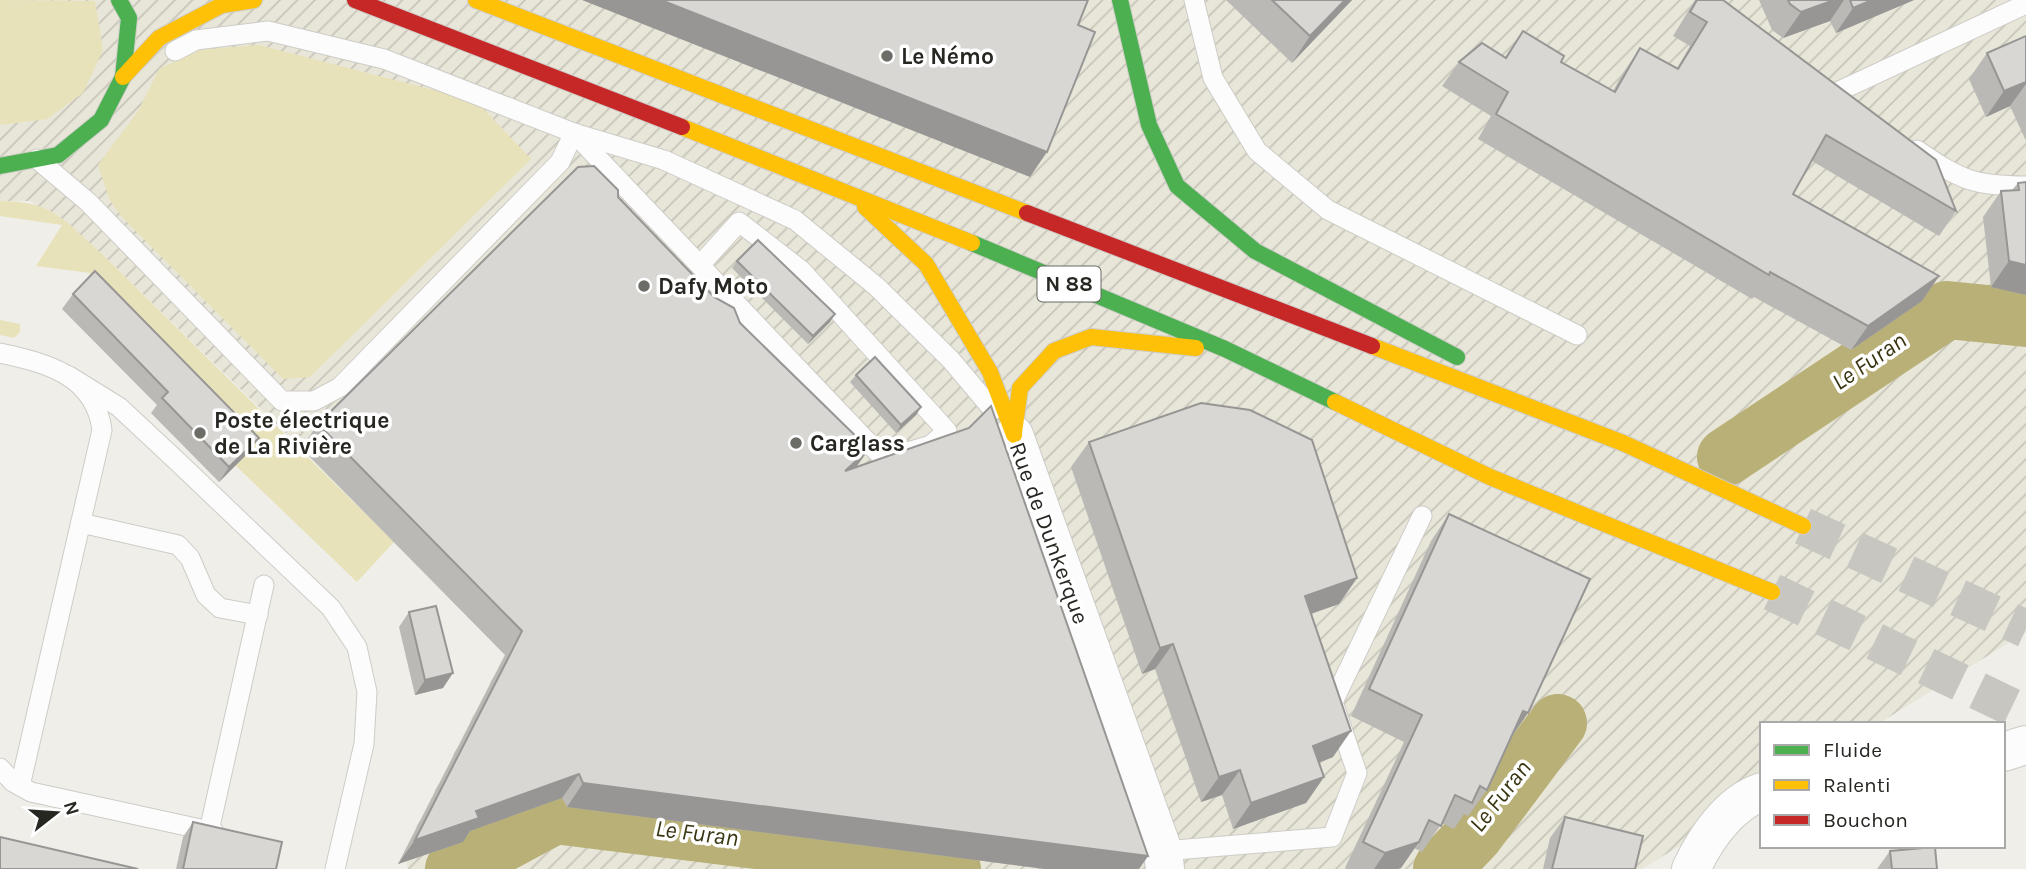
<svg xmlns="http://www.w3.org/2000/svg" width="2026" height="869" font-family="Karla,sans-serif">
  <defs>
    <pattern id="industrial-furrows" width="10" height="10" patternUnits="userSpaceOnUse" patternTransform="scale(1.75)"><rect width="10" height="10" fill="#e8e6d8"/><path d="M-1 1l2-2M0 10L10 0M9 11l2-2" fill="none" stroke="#c7c5b9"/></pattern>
  </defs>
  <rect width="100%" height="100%" fill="#efeee8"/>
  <polygon fill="url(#industrial-furrows)" points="0,0 2026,0 2026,632 1878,724 1762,724 1762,795 1642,869 408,869 404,851 505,654 301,448 101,253 30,201 0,201"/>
  <g fill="#e8e2ba">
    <polygon points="0,0 95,1 103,50 83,93 47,119 0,125"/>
    <polygon points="259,45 476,101 531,159 310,377 283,379 123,218 110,201 98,165 138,111 159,69 198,50"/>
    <path d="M0,201C54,201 63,220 101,253L394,542L357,582L235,465L85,286L90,273L36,266L62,225L0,216Z"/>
    <polygon points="0,320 20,324 20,332 14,338 0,335"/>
  </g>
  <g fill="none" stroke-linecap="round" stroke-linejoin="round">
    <g stroke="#b8b077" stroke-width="58">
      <polyline points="1726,457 1947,310 2026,318"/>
      <polyline points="454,869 555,815 901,858 952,869"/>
      <polyline points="1442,869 1475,834 1558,723"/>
    </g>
    <g stroke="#c7c6c0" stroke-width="38" stroke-dasharray="38 19" stroke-linecap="butt">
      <polyline points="1803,526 2026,629"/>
      <polyline points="1772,592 2026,714"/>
    </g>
    <defs>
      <g id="lane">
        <polyline points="1194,0 1213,78 1257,151 1328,210 1577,335"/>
        <polyline points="175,51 196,40 268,31 384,59 574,133 664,160 795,220 877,287 951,360 993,410"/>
        <polyline points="1837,92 2026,4"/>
        <polyline points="574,133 884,459 931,445 947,431 801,270 739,222 700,265"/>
        <path d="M1917,150C1961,180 1973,186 2026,186"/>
        <polyline points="37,159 88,202 282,401 314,401 340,387 560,162 574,133"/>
        <path d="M0,353C46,363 95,375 102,430L20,786"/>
        <polyline points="69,376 119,407 179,463 331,608 357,647 367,692 364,744 335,869"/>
        <polyline points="81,523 178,545 190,558 206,595 220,608 258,615"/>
        <polyline points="0,768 13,782 31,792 214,832"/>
        <polyline points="209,831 264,585"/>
        <polyline points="1163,851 1332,837 1357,773 1333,702 1422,516"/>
      </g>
      <g id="street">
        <polyline points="1014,435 1163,851 1165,869"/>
        <polyline points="2003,752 2026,745"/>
        <path d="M1691,869C1705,839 1729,803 1762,792"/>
      </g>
      <g id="fast">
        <polyline points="119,0 129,18 123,77"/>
        <polyline points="1120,0 1149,125 1177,186 1255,251 1457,357"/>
        <polyline points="0,166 58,155 101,120 123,77"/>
        <polyline points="972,243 1225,349 1335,402"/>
      </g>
      <g id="slow">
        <polyline points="476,0 1027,213"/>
        <polyline points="123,77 159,38 222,5 254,0"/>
        <polyline points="682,127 972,243"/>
        <polyline points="865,207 926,264 990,372 1014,435"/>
        <polyline points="1372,346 1623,443 1803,526"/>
        <polyline points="1335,402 1490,477 1772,592"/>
        <polyline points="1014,433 1020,388 1054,351 1091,337 1196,348"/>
      </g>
      <g id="jam">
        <polyline points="355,0 682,127"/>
        <polyline points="1027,213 1372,346"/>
      </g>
    </defs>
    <use href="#lane" stroke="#cdccc7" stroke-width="21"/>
    <use href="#street" stroke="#cdccc7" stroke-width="40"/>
    <use href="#fast" stroke="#cdccc7" stroke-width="18"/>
    <use href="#slow" stroke="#cdccc7" stroke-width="18"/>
    <use href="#jam" stroke="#cdccc7" stroke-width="18"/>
    <use href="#lane" stroke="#fdfcfc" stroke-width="19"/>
    <use href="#street" stroke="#fdfcfc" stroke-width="38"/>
    <use href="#fast" stroke="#4caf50" stroke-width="16"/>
    <use href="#slow" stroke="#ffc107" stroke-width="16"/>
    <use href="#jam" stroke="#c62828" stroke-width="16"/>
  </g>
  <g fill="#bab9b5">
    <polygon points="1226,0 1352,0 1292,63"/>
    <polygon points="1695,0 1723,0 1956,211 1939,236 1812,161 1793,194 1939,276 1922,301 1851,350 1754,297 1752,299 1478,139 1491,116 1442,86 1459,62 1505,57 1523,31 1561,62 1613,91 1623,73 1640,48 1677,68 1690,46 1673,36"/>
    <polygon points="1759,0 1914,0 1836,33 1830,21 1783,38 1772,30"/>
    <polygon points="2026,36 2026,141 2010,106 1986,117 1969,79 1987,53"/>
    <polygon points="2026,182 2026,295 1991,287 1983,217 2001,191 2012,190 2018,183"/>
    <polygon points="618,197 740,323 869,449 856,467 1148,856 1139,869 1045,869 567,807 562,798 470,831 463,842 398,864 505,655 301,448 318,424"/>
    <polygon points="737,261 835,314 830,322 808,344 732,268"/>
    <polygon points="73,294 248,453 219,482 151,413 157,405 62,309"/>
    <polygon points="856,375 921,407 916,415 896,433 850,382"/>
    <polygon points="1089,442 1357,578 1339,604 1311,614 1333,757 1319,763 1324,777 1306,803 1233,829 1222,795 1201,802 1155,669 1142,674 1071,467"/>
    <polygon points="1449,514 1512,736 1487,790 1468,816 1464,814 1454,829 1442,823 1422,852 1414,848 1401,868 1398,869 1346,869 1345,868 1404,742 1351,716 1431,541"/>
    <polygon points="409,612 443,688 415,695 399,627"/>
    <polygon points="1565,817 1635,869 1543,869 1550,838"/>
    <polygon points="193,822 276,869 176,869 183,837"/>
    <polygon points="1890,851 1937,869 1877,869"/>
  </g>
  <g fill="#979694">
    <polygon points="582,0 661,0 1047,152 1030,177"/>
    <polygon points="1345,0 1352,0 1292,63 1310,36"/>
    <polygon points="1834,0 1844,0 1830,21 1783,38 1801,12"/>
    <polygon points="1872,0 1914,0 1836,33 1853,8"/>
    <polygon points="2026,82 2026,84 2010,106 1986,117 2004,91"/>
    <polygon points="2009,261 2026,265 2026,295 1991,287"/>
    <polygon points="1939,276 1922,301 1851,350 1868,326"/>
    <polygon points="835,314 830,322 808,344 813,336"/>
    <polygon points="921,407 916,415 896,433 901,425"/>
    <polygon points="259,438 248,453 219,482 229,467"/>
    <polygon points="869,449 852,473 845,471"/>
    <polygon points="1357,578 1339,604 1287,622 1305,596"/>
    <polygon points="1173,644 1155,669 1142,674 1160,648"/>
    <polygon points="453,673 443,688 415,695 425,680"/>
    <polygon points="1523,711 1528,713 1510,739"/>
    <polygon points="1351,731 1333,757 1295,772 1313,746"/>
    <polygon points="1240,770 1222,795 1201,802 1219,777"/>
    <polygon points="579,774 562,798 470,831 463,842 398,864 415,840 476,811"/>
    <polygon points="1324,777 1306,803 1233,829 1251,803"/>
    <polygon points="583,783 1148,856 1139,869 1045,869 567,807"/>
    <polygon points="1419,842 1401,868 1398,869 1374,869 1385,853"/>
  </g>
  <g fill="#d8d7d3" stroke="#979694" stroke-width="2">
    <polygon points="661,0 1088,0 1078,25 1095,32 1047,152"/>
    <polygon points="1272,0 1345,0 1310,36"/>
    <polygon points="1697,0 1723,0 1936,160 1956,211 1826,135 1793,194 1939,276 1868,326 1770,272 1769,275 1496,114 1508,92 1459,62 1482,43 1506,58 1523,31 1564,56 1561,62 1615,92 1640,48 1678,69 1707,22 1690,12"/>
    <polygon points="1788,0 1834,0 1801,12 1790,4"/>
    <polygon points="1850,0 1872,0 1853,8"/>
    <polygon points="2026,36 2026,82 2004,91 1987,53"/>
    <polygon points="594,166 618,190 618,197 714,297 734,308 740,323 869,449 845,471 969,428 991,406 1148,856 583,783 579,774 476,811 479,818 415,840 522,631 318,424 578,167"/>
    <polygon points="2026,182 2026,265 2009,261 2001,191 2019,190 2018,183"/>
    <polygon points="758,240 835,314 813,336 737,261"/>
    <polygon points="95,271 259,438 229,467 162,398 168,392 73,294"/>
    <polygon points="875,357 921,407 901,425 856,375"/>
    <polygon points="1201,403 1250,410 1312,440 1357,578 1305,596 1351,731 1313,746 1324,777 1251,803 1240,770 1219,777 1173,644 1160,648 1089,442"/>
    <polygon points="1449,514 1590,579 1528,713 1523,711 1487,790 1480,786 1472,803 1455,795 1441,826 1429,820 1419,842 1385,853 1363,842 1422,715 1369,689"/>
    <polygon points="436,606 453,673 425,680 409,612"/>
    <polygon points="1565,817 1643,836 1635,869 1552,869"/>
    <polygon points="193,822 282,842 276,869 183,869"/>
    <polygon points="0,837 138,869 0,869"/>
    <polygon points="1935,847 1937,869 1892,869 1890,851"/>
  </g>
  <g fill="#6d6d67" stroke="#fff" stroke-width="2.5">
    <circle cx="887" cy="56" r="7"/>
    <circle cx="644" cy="286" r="7"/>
    <circle cx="200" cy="433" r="7"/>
    <circle cx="796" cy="443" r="7"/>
  </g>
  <g text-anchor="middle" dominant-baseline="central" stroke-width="7" stroke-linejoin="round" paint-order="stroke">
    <rect fill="#fff" stroke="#686864" stroke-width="2" x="1037.5" y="266.5" width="63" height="35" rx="5"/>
    <g font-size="21" font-weight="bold" fill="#272722">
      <text x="1069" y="284">N 88</text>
    </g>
    <g font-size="23" font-weight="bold" fill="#272722" stroke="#fff" text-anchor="start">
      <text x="901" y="56">Le Némo</text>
      <text x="658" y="286">Dafy Moto</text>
      <text x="214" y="420">Poste électrique<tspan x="214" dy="26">de La Rivière</tspan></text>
      <text x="810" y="443">Carglass</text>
    </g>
    <g font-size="23" fill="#272722" stroke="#fff">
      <text transform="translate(1049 533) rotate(70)">Rue de Dunkerque</text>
    </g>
    <g font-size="24" font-style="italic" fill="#393411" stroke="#fff">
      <text transform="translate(1869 361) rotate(-34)">Le Furan</text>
      <text transform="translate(1500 796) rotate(-52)">Le Furan</text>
      <text transform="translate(697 833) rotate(7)">Le Furan</text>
    </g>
  </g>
  <rect x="1760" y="722" width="245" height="126" fill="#ffffff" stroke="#a9a9a7" stroke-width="2"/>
  <rect x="1774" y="745" width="35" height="10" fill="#4caf50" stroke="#a9a9a7" stroke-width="2"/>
  <text x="1823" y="757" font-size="21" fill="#272722">Fluide</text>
  <rect x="1774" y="780" width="35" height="10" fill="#ffc107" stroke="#a9a9a7" stroke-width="2"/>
  <text x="1823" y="792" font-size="21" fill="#272722">Ralenti</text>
  <rect x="1774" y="815" width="35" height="10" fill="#c62828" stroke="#a9a9a7" stroke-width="2"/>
  <text x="1823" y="827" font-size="21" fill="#272722">Bouchon</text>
  <g transform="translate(56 813) rotate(73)" stroke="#ffffff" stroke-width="5" paint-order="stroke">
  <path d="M0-5L12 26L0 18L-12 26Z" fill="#272722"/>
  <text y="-10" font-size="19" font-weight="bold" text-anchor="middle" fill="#272722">N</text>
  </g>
</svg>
